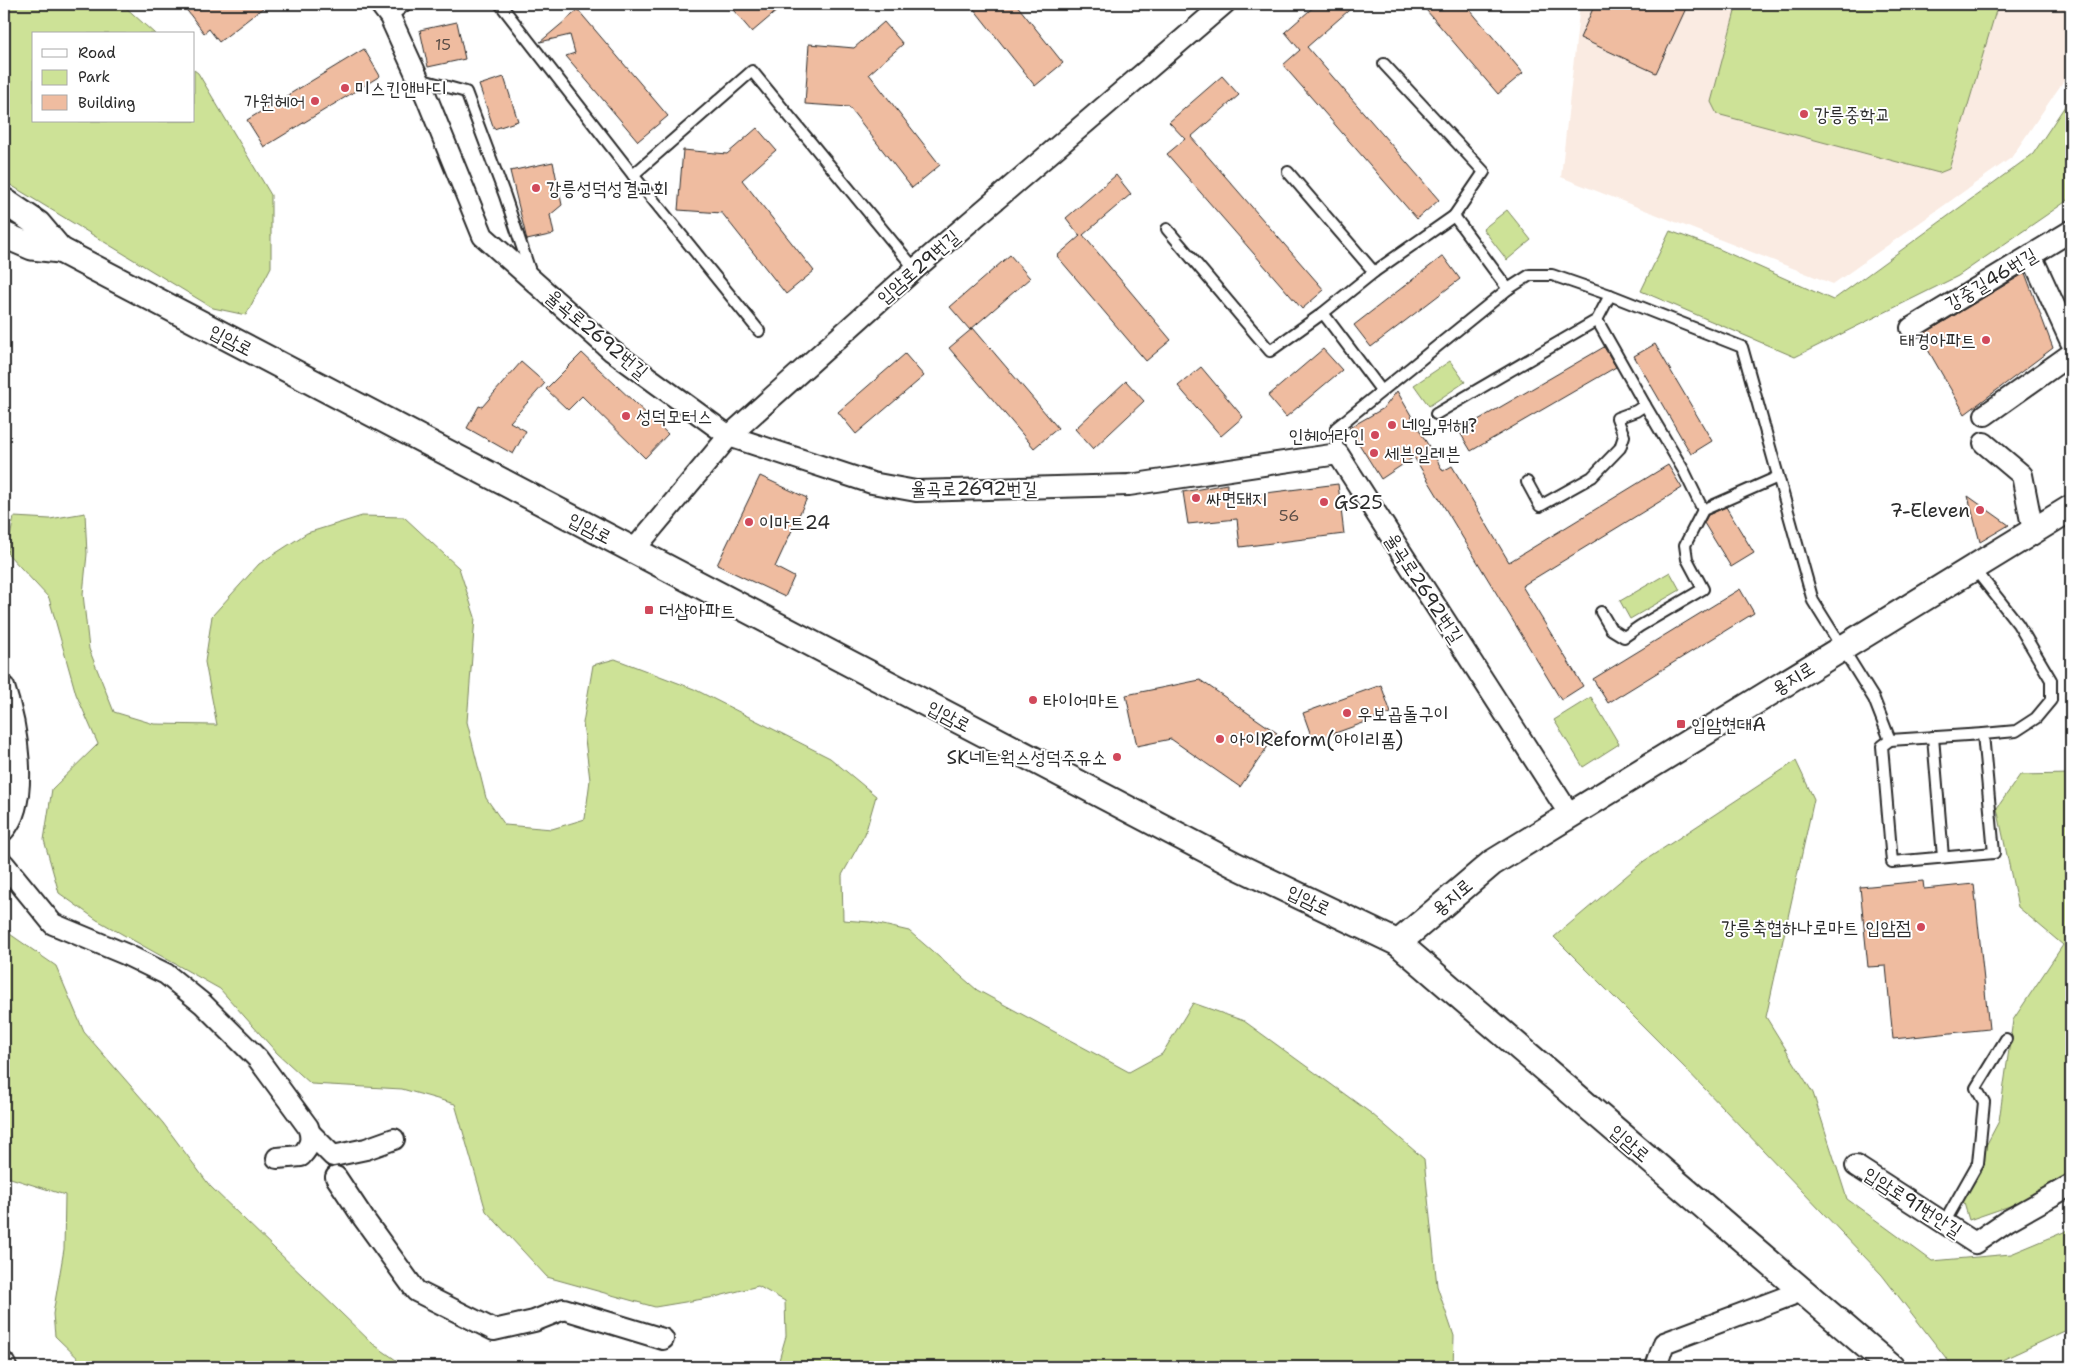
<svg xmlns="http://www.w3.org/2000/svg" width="2075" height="1371" font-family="'Shantell Sans','Poor Story',sans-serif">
  <rect width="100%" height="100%" fill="#fff"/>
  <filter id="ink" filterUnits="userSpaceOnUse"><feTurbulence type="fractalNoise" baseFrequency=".02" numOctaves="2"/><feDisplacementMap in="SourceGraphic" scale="10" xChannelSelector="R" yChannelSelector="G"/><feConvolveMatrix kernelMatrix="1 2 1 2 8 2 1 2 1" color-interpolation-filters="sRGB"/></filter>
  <g filter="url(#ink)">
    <polygon fill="#faebe2" points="1580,4 2071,4 2071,70 2011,158 1833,284 1561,177"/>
    <g fill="#cde297" stroke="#7c8661">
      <polygon points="4,4 122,4 155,34 34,34 34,121 194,121 194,70 198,73 271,195 271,267 246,315 213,308 4,181"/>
      <polygon points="1737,4 1998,4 1949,169 1939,173 1717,114 1711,102"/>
      <polygon points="2071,97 2071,198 1958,276 1795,357 1641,291 1670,231 1719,249 1833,300 2033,154"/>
      <polygon points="1507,210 1531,240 1507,260 1483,229"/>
      <polygon points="1450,361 1465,382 1429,406 1414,385"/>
      <polygon points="85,513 87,554 83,594 89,649 114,712 154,724 217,725 205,662 212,616 259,564 307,533 362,516 404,517 459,568 475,617 467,722 486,798 505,825 552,829 585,819 590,780 583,723 593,665 615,659 694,689 830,758 876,796 865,834 842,875 843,920 870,922 909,931 977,990 1129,1072 1162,1054 1193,1003 1244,1021 1372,1114 1424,1159 1437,1286 1454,1336 1453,1367 777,1367 786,1336 785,1301 758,1286 715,1297 655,1307 547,1277 486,1211 455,1104 402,1089 311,1084 277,1053 220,989 97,920 59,893 44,840 52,789 98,744 76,694 49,598 7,553 14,517 50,519"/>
      <polygon points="1670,572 1680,590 1630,619 1620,601"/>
      <polygon points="1591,697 1619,744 1583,767 1554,720"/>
      <polygon points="1796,761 1814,799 1766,1017 1813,1093 1847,1199 1932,1261 2011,1254 2071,1229 2071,1328 1987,1367 1953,1367 1882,1275 1684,1067 1554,937 1644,861"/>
      <polygon points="2071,774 2071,1185 1969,1220 1961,1193 1999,1121 2013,1020 2063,945 2018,907 1997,808 2020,775"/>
      <polygon points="4,930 56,966 84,1032 163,1123 210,1186 373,1344 406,1367 87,1367 55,1336 53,1314 64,1249 65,1195 4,1176"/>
    </g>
    <g fill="#efbca0" stroke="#2b2b2b">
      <polygon points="182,4 268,4 219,42 209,29 204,33"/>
      <polygon points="728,4 785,4 752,32"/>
      <polygon points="970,4 1016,4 1063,63 1035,86"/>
      <polygon points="1317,4 1356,4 1307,47 1439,200 1417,219 1283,65 1300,50 1285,32"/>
      <polygon points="1421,4 1465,4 1523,73 1498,94"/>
      <polygon points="1595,4 1688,4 1656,73 1580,38"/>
      <polygon points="578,10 668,116 638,141 566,56 575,53 570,35 540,42"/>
      <polygon points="457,22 465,59 428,67 420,30"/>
      <polygon points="884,22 903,44 869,74 940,165 912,188 849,107 805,104 809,44 854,48"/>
      <polygon points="364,49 380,76 264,147 247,120"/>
      <polygon points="1222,76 1239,95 1191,137 1324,290 1302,309 1167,154 1185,139 1169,122"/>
      <polygon points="504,77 518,121 494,129 479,85"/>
      <polygon points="757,128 776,150 742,180 814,271 786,294 722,213 678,210 683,150 727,154"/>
      <polygon points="553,162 562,205 550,215 554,234 527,240 510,171"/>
      <polygon points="1116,175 1131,194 1083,235 1171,340 1146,361 1057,256 1080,236 1066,218"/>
      <polygon points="1010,255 1030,278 970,330 950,307"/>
      <polygon points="1443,256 1460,279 1371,347 1354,325"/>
      <polygon points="2025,273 2053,348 1965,414 1920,336"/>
      <polygon points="973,328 1058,428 1034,448 949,348"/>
      <polygon points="1655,344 1712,441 1691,454 1634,356"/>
      <polygon points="1604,347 1616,367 1471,451 1459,431"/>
      <polygon points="1323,349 1342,370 1286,417 1268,396"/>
      <polygon points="582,353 668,434 645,458 582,396 568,410 546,389"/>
      <polygon points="905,354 924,376 856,434 838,412"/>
      <polygon points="521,362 545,383 510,422 526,431 513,454 467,428 479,406 482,407"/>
      <polygon points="1201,367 1243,417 1221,436 1178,386"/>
      <polygon points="1126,381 1144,401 1093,449 1075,429"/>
      <polygon points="1397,391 1443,471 1452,466 1509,562 1668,465 1682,488 1522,586 1583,686 1561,700 1414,457 1381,479 1349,428 1384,408"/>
      <polygon points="760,476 807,498 775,567 794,577 785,597 717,565"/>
      <polygon points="1227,484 1226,498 1338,484 1344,534 1240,547 1237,519 1188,524 1183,492"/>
      <polygon points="1968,496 2009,525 1980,542"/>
      <polygon points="1726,507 1754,553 1731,567 1704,523 1708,515"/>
      <polygon points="1740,589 1754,613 1608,703 1593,679"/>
      <polygon points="1200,680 1277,733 1240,787 1171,739 1137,746 1126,695"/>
      <polygon points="1381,685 1391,713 1313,741 1303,713"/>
      <polygon points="1923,881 1924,889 1974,884 1989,1029 1893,1039 1886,966 1868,967 1860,887"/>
    </g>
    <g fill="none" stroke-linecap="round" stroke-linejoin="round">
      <defs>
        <g id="service">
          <polyline points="500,4 633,175"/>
          <polyline points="390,17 407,4"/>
          <polyline points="1384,64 1484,172 1454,216 1508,289"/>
          <polyline points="419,79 466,92 505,196 531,274"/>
          <polyline points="1288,172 1374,272 1454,216"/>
          <polyline points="1167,229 1270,351 1323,313 1374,272"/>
          <polyline points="1323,313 1381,390"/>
          <polyline points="1597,320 1645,405"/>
          <polyline points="759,331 633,175 752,71 915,269"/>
          <polyline points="1436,414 1597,320 1610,295"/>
          <polyline points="1338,454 1336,428 1508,289 1530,275 1552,275 1610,295 1742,347 1813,601 1874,699 1890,740"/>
          <polyline points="1527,482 1540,506 1592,477 1620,448 1624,436 1617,418 1636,411 1645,405 1684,471 1703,510"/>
          <polyline points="1974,568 2018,624 2051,680 2051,700 2036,718 2016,731 1983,734"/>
          <polyline points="1601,612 1611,629 1624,637 1640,626 1703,589 1687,559 1685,545 1703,510 1778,477"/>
          <polygon points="1983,734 1994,853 1892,862 1882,746 1890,740"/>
          <polyline points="1933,737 1943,857"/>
          <polyline points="1944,1223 1978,1163 1984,1102 1976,1088 2006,1039"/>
        </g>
        <g id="minor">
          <polyline points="380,4 390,17 426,96 483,236 612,351 729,436 872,483 916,491 1129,485 1338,454 1570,815"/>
          <polyline points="2031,255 2071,342"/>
          <polyline points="1911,328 2071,231"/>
          <polyline points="1985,415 2071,354"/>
          <polyline points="1984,443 2022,475 2033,531"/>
          <polyline points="633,551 729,436 915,269 1224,4"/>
          <path d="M4,687C16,722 31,800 4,830"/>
          <path d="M4,864L53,924L125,954L166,974L203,1004L258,1059L308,1127C313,1140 310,1146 301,1156L277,1158"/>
          <polyline points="312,1135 333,1156 366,1149 394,1139"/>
          <polyline points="1856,1166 1975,1243 2007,1221 2071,1185"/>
          <polyline points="336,1177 364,1219 416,1291 494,1330 534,1321 564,1309 663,1339"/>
          <polyline points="4,1363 6,1367"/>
          <polyline points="1656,1367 1664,1343 1802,1291"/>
        </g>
        <g id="tertiary">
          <polyline points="4,201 38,224 60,250 32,247 4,235"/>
          <polyline points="60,250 1235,865 1398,943 1891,1367"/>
          <polyline points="1398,943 1492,863 2071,508"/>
        </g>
      </defs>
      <use href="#service" stroke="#2b2b2b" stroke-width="14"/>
      <use href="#minor" stroke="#2b2b2b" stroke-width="24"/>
      <use href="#tertiary" stroke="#2b2b2b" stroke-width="29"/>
      <use href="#service" stroke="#fff" stroke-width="10"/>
      <use href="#minor" stroke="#fff" stroke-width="20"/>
      <use href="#tertiary" stroke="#fff" stroke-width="25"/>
    </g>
  </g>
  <g fill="#d1495b" stroke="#fff" stroke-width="2">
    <circle cx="345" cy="88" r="5"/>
    <circle cx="315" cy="101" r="5"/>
    <circle cx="1804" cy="114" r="5"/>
    <circle cx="536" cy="188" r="5"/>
    <circle cx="1986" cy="340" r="5"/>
    <circle cx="626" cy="416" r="5"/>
    <circle cx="1392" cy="425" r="5"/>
    <circle cx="1375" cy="435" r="5"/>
    <circle cx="1374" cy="453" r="5"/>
    <circle cx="1196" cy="498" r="5"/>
    <circle cx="1324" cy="502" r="5"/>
    <circle cx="1980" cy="510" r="5"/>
    <circle cx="749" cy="522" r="5"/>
    <rect x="644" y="605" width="10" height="10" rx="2.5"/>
    <circle cx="1033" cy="700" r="5"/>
    <circle cx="1347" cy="713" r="5"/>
    <rect x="1676" y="719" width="10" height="10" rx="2.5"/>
    <circle cx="1220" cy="739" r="5"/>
    <circle cx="1117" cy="757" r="5"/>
    <circle cx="1921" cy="927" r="5"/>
  </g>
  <g text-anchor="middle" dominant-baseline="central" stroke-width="4" stroke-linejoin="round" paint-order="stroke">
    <g font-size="16" fill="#5c4f48">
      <text x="443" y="44">15</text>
      <text x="1289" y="515">56</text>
    </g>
    <g font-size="19" fill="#2b2b2b" stroke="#fff" text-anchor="start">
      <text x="355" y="88">미스킨앤바디</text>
      <text x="305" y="101" text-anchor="end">가원헤어</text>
      <text x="1814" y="114">강릉중학교</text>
      <text x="546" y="188">강릉성덕성결교회</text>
      <text x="1976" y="340" text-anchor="end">태경아파트</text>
      <text x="636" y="416">성덕모터스</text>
      <text x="1402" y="425">네일,뭐해?</text>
      <text x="1365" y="435" text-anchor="end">인헤어라인</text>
      <text x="1384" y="453">세븐일레븐</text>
      <text x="1206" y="498">싸면돼지</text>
      <text x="1334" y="502">GS25</text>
      <text x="1970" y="510" text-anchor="end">7-Eleven</text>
      <text x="759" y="522">이마트24</text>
      <text x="659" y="610">더샵아파트</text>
      <text x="1043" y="700">타이어마트</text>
      <text x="1357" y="713">우보곱돌구이</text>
      <text x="1691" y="724">입암현대A</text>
      <text x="1230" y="739">아이Reform(아이리폼)</text>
      <text x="1107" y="757" text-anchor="end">SK네트웍스성덕주유소</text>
      <text x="1911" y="927" text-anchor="end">강릉축협하나로마트 입암점</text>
    </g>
    <g font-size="19" fill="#2b2b2b" stroke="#fff">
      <text transform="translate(918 267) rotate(-41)">입암로29번길</text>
      <text transform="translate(1991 279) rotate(-31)">강중길46번길</text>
      <text transform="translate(597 334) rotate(40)">율곡로2692번길</text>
      <text transform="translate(231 340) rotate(28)">입암로</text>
      <text x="974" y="488">율곡로2692번길</text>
      <text transform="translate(590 528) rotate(28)">입암로</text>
      <text transform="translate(1424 588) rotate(57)">율곡로2692번길</text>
      <text transform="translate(1793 678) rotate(-32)">용지로</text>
      <text transform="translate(949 716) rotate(28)">입암로</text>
      <text transform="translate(1452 897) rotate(-40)">용지로</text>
      <text transform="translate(1309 900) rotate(26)">입암로</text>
      <text transform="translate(1630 1143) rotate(41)">입암로</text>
      <text transform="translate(1913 1202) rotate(33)">입암로91번안길</text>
    </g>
  </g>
  <rect width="2075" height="1371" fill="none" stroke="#fff" stroke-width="20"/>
  <rect x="10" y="10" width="2055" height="1351" fill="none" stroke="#2b2b2b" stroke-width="2" filter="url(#ink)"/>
  <rect x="32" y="32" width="162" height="90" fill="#ffffff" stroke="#aaaaaa"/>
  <rect x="42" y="49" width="25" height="8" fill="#ffffff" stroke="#aaaaaa"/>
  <text x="78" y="58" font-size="15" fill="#2b2b2b">Road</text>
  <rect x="42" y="70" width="25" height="15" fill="#cde297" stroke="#aaaaaa"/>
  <text x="78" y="82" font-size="15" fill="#2b2b2b">Park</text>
  <rect x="42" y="95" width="25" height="15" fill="#efbca0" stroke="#aaaaaa"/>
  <text x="78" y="108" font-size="15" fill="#2b2b2b">Building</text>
</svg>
